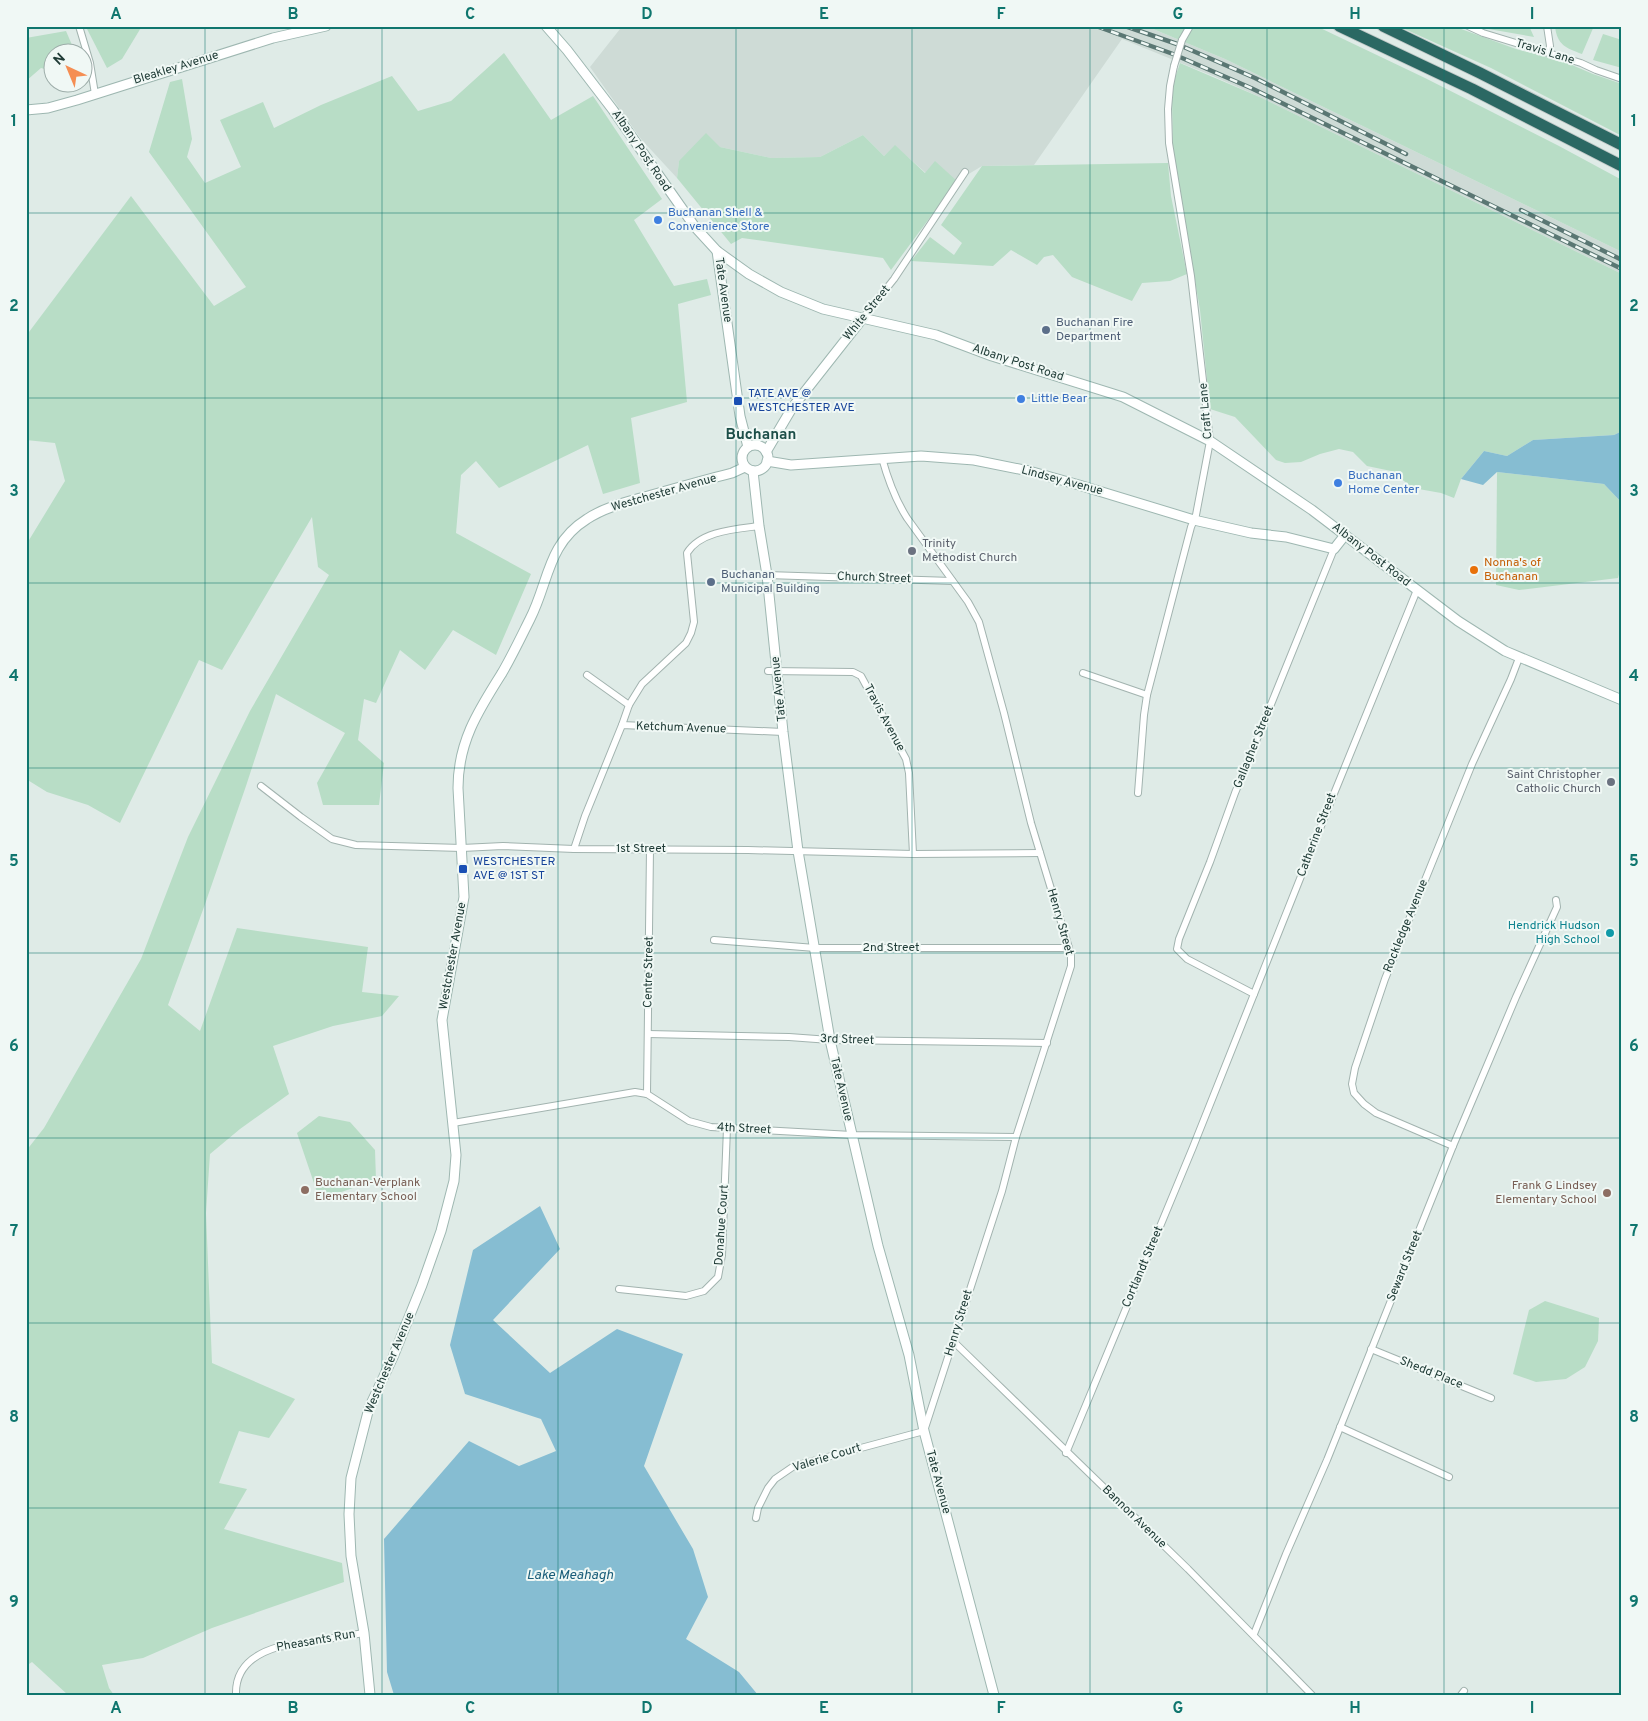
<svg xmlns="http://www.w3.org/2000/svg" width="1648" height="1721" font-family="Overpass,sans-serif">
  <rect width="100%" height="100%" fill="#dfebe7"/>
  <polygon fill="#cedbd6" points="617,26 1146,26 1225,59 1622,252 1622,274 1262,98 1213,76 1122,39 1034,165 982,166 957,181 926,173 895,146 884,156 863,135 820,157 771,158 720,147 679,161 677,178 641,139 590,67 620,29"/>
  <g fill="#b8ddc6">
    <polygon points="142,26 122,59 107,68 86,27"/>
    <polygon points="1146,26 1316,26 1425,78 1559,146 1622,180 1622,252 1225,59"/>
    <polygon points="1398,26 1453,26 1516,49 1565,62 1593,74 1622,84 1622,136 1491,68"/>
    <polygon points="1479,26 1529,26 1534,37 1483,28"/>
    <path d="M1555,26H1594L1582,54C1566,48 1557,45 1555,26Z"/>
    <polygon points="66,31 75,52 52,52 52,71 41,68 26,81 26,38"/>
    <polygon points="1603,34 1622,40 1622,68 1593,60"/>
    <polygon points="504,53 551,120 593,96 662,199 634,220 674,286 707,279 711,295 678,304 687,402 631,418 640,483 603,494 588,445 499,488 476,461 461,475 456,533 531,574 496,655 453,630 425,670 400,650 376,703 364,699 358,740 384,763 379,805 323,805 317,783 345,733 276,694 246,786 204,907 168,1005 200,1031 237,928 368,947 362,992 399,996 382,1016 333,1026 273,1046 289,1094 240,1129 210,1154 206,1213 212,1363 295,1399 269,1438 239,1431 219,1483 247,1489 224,1529 342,1563 344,1582 212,1628 143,1658 102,1665 109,1688 114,1695 68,1695 32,1662 26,1666 26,1151 44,1128 141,959 188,837 250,711 329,575 318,567 312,517 222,670 199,660 120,823 88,805 47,792 26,779 26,545 65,481 55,443 26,440 26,336 131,196 214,306 246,287 149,152 170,82 182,79 192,139 187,157 205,183 241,167 220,120 263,102 274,128 321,105 392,76 418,111 451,101"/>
    <polygon points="1180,63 1262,98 1622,274 1622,431 1614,435 1533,440 1507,456 1484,451 1461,479 1454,498 1441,493 1413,488 1391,471 1367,466 1353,452 1339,449 1320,454 1301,462 1285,463 1276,460 1235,417 1210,409 1200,310 1173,150 1172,98 1174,81"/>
    <polygon points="706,133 720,147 771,158 820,157 863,135 884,156 895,145 925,173 935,161 957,181 891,270 883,258 742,238 731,244 677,178 679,161"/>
    <polygon points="1168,163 1171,196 1187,274 1170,281 1142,283 1132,301 1072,277 1053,255 1044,257 1037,265 1011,250 993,266 911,261 930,237 954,255 962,243 941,225 982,166"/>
    <polygon points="1497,472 1604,484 1622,503 1622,563 1618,578 1519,590 1496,585"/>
    <polygon points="319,1116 350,1122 375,1150 376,1180 327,1197 318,1195 297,1133"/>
    <polygon points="1545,1301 1599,1318 1598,1341 1585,1367 1566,1379 1536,1382 1513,1374 1529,1310"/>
  </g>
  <g fill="#86bdd2">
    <polygon points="1622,431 1622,503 1604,484 1497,472 1483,485 1461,479 1484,451 1507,456 1533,440 1614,435"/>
    <polygon points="540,1206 560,1249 493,1320 550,1373 617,1329 683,1354 644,1466 693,1549 708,1597 686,1639 739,1672 758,1695 394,1695 387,1672 384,1539 469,1441 519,1466 556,1451 541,1419 465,1394 450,1345 473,1250"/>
  </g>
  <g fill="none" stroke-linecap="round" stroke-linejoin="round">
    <defs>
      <g id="street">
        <polyline points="79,26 90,63 95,94"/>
        <polyline points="1468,26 1483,33 1581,63 1596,70 1622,79"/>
        <polyline points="1547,26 1550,46 1549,52"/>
        <polyline points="1182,40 1190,26"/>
        <polyline points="862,319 894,279 965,172"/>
        <polyline points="767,575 952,581"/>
        <polyline points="768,671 853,672 861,676 906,759 909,773 913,854"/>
        <polyline points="1083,673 1147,695"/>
        <polyline points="587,675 629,705"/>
        <path d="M622,725L629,705L642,684L686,643L691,633L694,622L687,553C700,531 736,529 759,526"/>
        <polyline points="261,786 301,817 332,839 356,845 462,848 503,846 574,849 748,850 913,854 1040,853"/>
        <polyline points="1138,793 1144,715 1147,695 1191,527 1196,515 1210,441 1191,276 1169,143 1168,109 1170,86 1174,66"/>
        <polyline points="574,849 585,816 622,725 783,732"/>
        <polyline points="714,940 815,948 1069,948"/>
        <polyline points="1254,994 1187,959 1177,949 1179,939 1210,862 1235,793 1334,549"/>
        <polyline points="648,1034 789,1037 830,1040 1047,1043"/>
        <polyline points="647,1094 650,849"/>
        <polyline points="453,1123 635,1092 647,1094 689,1121 711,1127 852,1135 1016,1137"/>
        <polyline points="1453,1146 1376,1113 1364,1104 1354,1093 1352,1084 1355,1068 1385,979 1472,764 1511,679 1519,658"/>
        <polyline points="619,1289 686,1296 704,1291 718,1277 722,1255 727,1128"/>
        <polyline points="954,1342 1188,1569 1312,1695"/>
        <polyline points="1371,1349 1491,1398"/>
        <polyline points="1340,1427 1449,1477"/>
        <polyline points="1066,1453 1193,1147 1331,801 1417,590"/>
        <path d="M756,1518L758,1508L768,1488L775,1479L794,1466L924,1431L1002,1191L1016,1137L1071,966V956L1069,948L1031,823L1004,713L979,622L968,602L907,518C895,499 888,480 882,458"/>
        <polyline points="1254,1634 1286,1554 1327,1460 1453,1146 1516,997 1557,907 1556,900"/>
        <path d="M236,1695C235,1668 254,1654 278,1647L364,1633"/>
        <polyline points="1461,1695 1464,1691"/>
      </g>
      <g id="secondary">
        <polyline points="546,26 567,50 613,110 695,227 717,251 749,274 781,292 823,309 936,335 992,356 1123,397 1210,441 1312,510 1458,621 1505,651 1622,700"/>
        <polyline points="26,110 48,108 77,100 273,38 326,26"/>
        <polyline points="717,251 740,416 748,447"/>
        <circle cx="755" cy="458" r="13"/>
        <polyline points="766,452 792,408 862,319"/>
        <polyline points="767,461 791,465 921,456 974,460 1029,471 1079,485 1194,520 1251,533 1286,537 1334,549 1345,535"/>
        <polyline points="753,471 759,526 767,575 783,732 798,851 830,1040 878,1246 909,1355 924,1431 994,1695"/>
        <path d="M370,1695L364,1633L351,1556L349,1514L351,1478L369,1408L393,1357L422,1285L441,1231L454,1181L456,1155L442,1020L464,897L458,788C458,742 478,711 502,673C512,656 521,637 530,619C549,582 547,544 587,519C605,507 627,502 648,496C676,488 704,480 732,473L745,467"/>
      </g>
      <g id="highway">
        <polyline points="1339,26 1472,89 1622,166"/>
        <polyline points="1383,26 1480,73 1622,145"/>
      </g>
    </defs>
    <use href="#street" stroke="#a2b3af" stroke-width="8"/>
    <use href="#secondary" stroke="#9eb7b1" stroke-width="11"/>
    <use href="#highway" stroke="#c1c8c7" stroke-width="13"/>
    <use href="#street" stroke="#fff" stroke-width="6"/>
    <use href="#secondary" stroke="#fff" stroke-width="9"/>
    <use href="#highway" stroke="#2b6863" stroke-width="11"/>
    <defs>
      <g id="rail">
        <polyline points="1096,26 1173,54 1251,88 1622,269"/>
        <polyline points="1125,26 1177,44 1255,78 1406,154"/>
        <polyline points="1521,210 1622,260"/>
      </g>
    </defs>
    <use href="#rail" stroke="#5a7773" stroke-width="4.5"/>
    <use href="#rail" stroke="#f0f8f5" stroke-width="2.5" stroke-dasharray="8" stroke-linecap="butt"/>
    <defs>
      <polyline id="street-bridge" points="1174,66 1182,40"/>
    </defs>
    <use href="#street-bridge" stroke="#a2b3af" stroke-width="8" stroke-linecap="butt"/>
    <use href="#street-bridge" stroke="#fff" stroke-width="6"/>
  </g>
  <path fill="none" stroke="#0f766e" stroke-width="1" stroke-opacity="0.55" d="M205,26V1695M382,26V1695M558,26V1695M736,26V1695M912,26V1695M1090,26V1695M1267,26V1695M1444,26V1695M26,213H1622M26,398H1622M26,583H1622M26,768H1622M26,953H1622M26,1138H1622M26,1323H1622M26,1508H1622"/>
  <g fill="#3f7fe0" stroke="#f0f8f5" stroke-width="2">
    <circle cx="658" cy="220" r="5"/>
    <circle cx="1021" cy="399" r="5"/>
    <circle cx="1338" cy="483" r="5"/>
  </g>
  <g fill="#5c6f8a" stroke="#f0f8f5" stroke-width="2">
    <circle cx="1046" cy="330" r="5"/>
    <circle cx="711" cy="582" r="5"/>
  </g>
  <g fill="#1a4fb4" stroke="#f0f8f5" stroke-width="2">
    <rect x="733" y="396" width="10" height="10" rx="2.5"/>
    <rect x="458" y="864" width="10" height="10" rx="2.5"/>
  </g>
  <g fill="#6b7280" stroke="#f0f8f5" stroke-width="2">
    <circle cx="912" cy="551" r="5"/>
    <circle cx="1611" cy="782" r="5"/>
  </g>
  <circle fill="#e8710a" stroke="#f0f8f5" stroke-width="2" cx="1474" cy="570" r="5"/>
  <circle fill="#0f9aa8" stroke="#f0f8f5" stroke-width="2" cx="1610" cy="933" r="5"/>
  <g fill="#8d6e63" stroke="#f0f8f5" stroke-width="2">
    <circle cx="305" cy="1190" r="5"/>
    <circle cx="1607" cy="1193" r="5"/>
  </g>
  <g text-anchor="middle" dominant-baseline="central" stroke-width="4" stroke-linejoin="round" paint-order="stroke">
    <g font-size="12" fill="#203c37" stroke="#f0f8f5">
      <text transform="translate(1545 52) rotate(17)">Travis Lane</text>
      <text transform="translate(176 68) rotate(-17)">Bleakley Avenue</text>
      <text transform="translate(641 151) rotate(56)">Albany Post Road</text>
      <text transform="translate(723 290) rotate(82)">Tate Avenue</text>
      <text transform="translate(867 313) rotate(-51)">White Street</text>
      <text transform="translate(1018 363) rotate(18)">Albany Post Road</text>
      <text transform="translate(1206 411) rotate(-95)">Craft Lane</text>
      <text transform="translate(1062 481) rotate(15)">Lindsey Avenue</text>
      <text transform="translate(664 493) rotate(-16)">Westchester Avenue</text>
      <text transform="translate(1371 555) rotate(38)">Albany Post Road</text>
      <text transform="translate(874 578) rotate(2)">Church Street</text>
      <text transform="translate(779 689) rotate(-96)">Tate Avenue</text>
      <text transform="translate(884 718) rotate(62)">Travis Avenue</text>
      <text transform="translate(681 728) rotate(2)">Ketchum Avenue</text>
      <text transform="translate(1254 747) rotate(-68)">Gallagher Street</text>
      <text transform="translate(1317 835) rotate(-69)">Catherine Street</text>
      <text x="641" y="849">1st Street</text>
      <text transform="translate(1060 922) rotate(74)">Henry Street</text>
      <text transform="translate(1406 926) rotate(-68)">Rockledge Avenue</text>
      <text x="891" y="948">2nd Street</text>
      <text transform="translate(453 956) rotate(-80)">Westchester Avenue</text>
      <text transform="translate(649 972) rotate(-89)">Centre Street</text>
      <text transform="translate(847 1040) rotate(2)">3rd Street</text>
      <text transform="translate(841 1089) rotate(77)">Tate Avenue</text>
      <text transform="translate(744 1129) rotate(3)">4th Street</text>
      <text transform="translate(722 1225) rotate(-86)">Donahue Court</text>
      <text transform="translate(1405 1266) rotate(-68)">Seward Street</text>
      <text transform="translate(1143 1267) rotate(-67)">Cortlandt Street</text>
      <text transform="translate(959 1323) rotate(-73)">Henry Street</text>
      <text transform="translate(390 1363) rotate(-67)">Westchester Avenue</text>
      <text transform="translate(1431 1373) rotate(22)">Shedd Place</text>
      <text transform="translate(827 1458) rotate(-17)">Valerie Court</text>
      <text transform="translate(938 1482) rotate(75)">Tate Avenue</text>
      <text transform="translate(1134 1517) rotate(44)">Bannon Avenue</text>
      <text transform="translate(316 1641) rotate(-10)">Pheasants Run</text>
    </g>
    <g font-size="12" fill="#366cbe" stroke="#f0f8f5" text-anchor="start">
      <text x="668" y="213">Buchanan Shell &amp;<tspan x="668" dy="14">Convenience Store</tspan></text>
      <text x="1031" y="399">Little Bear</text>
      <text x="1348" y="476">Buchanan<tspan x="1348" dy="14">Home Center</tspan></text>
    </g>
    <g font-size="12" fill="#4e5e75" stroke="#f0f8f5" text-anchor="start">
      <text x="1056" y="323">Buchanan Fire<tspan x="1056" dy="14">Department</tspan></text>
      <text x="721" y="575">Buchanan<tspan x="721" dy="14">Municipal Building</tspan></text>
    </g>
    <g font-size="12" fill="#164399" stroke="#f0f8f5" text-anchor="start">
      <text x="748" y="394">TATE AVE @<tspan x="748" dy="14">WESTCHESTER AVE</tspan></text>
      <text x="473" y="862">WESTCHESTER<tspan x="473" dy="14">AVE @ 1ST ST</tspan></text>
    </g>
    <g font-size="12" fill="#5b616d" stroke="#f0f8f5" text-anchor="start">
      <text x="922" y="544">Trinity<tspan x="922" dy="14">Methodist Church</tspan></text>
      <text x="1601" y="775" text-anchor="end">Saint Christopher<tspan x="1601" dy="14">Catholic Church</tspan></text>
    </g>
    <g font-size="12" fill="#c56008" stroke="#f0f8f5" text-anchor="start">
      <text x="1484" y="563">Nonna's of<tspan x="1484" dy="14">Buchanan</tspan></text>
    </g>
    <g font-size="12" fill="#0d838f" stroke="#f0f8f5" text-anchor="end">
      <text x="1600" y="926">Hendrick Hudson<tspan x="1600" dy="14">High School</tspan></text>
    </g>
    <g font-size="12" fill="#785e54" stroke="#f0f8f5" text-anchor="start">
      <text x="315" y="1183">Buchanan-Verplank<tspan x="315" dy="14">Elementary School</tspan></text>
      <text x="1597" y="1186" text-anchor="end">Frank G Lindsey<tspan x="1597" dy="14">Elementary School</tspan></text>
    </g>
    <g font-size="14" font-style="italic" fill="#195d79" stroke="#f0f8f5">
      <text x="570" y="1575">Lake Meahagh</text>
    </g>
    <g font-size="15" font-weight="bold" fill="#1c4e48" stroke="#f0f8f5">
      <text x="761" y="435">Buchanan</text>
    </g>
  </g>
  <rect width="1648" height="1721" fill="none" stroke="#f0f8f5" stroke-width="55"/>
  <g transform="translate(68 68) rotate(316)"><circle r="24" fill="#f0f8f5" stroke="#9dada9"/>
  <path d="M0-4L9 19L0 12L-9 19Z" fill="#f58e53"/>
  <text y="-8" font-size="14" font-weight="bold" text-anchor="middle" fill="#203c37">N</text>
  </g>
  <rect x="28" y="28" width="1592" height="1666" fill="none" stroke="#0f766e" stroke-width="2"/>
  <g font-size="16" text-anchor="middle" font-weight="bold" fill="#0f766e">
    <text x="116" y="19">A</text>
    <text x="293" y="19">B</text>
    <text x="470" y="19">C</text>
    <text x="647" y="19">D</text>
    <text x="824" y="19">E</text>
    <text x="1001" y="19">F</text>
    <text x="1178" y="19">G</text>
    <text x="1355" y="19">H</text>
    <text x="1532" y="19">I</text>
    <text x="14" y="126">1</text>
    <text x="1634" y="126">1</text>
    <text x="14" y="311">2</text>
    <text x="1634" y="311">2</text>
    <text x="14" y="496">3</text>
    <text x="1634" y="496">3</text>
    <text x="14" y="681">4</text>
    <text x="1634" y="681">4</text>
    <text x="14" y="866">5</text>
    <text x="1634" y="866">5</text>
    <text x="14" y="1051">6</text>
    <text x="1634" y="1051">6</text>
    <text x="14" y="1236">7</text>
    <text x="1634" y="1236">7</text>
    <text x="14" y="1422">8</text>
    <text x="1634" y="1422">8</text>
    <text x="14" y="1607">9</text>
    <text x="1634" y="1607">9</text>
    <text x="116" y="1713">A</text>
    <text x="293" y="1713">B</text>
    <text x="470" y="1713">C</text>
    <text x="647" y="1713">D</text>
    <text x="824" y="1713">E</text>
    <text x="1001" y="1713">F</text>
    <text x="1178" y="1713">G</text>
    <text x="1355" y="1713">H</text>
    <text x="1532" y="1713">I</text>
  </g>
</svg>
